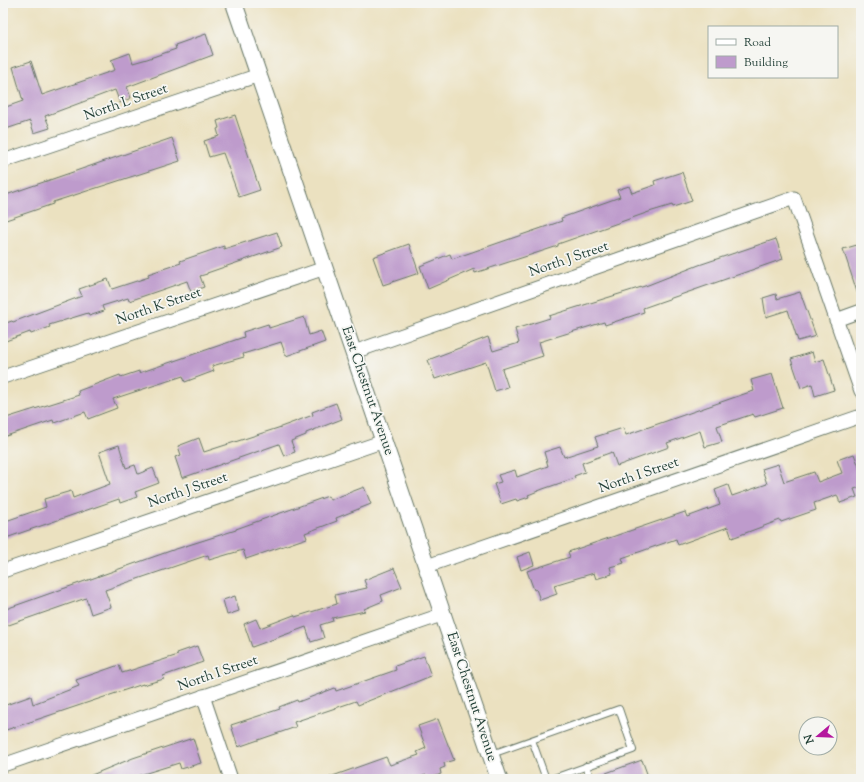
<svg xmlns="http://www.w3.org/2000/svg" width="864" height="782" font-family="'Sorts Mill Goudy',serif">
  <rect width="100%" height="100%" fill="#f6f6f2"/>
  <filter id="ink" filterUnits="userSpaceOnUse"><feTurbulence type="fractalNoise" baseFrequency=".025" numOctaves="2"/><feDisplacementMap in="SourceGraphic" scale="8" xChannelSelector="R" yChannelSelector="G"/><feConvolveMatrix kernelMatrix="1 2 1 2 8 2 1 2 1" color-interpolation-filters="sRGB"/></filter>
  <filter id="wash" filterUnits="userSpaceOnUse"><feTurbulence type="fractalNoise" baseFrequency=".012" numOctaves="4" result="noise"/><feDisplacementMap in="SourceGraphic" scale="16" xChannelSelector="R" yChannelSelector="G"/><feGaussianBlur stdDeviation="0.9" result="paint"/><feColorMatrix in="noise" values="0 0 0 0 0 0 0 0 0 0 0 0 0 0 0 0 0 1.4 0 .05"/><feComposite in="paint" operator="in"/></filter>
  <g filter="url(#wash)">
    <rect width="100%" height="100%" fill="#ebe1c0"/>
    <g id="blocks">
      <g fill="#be9bcc">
        <polygon points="206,34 213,55 127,87 131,98 120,103 115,90 45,116 50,128 34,133 30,121 3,130 3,108 23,101 13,67 31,61 42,95 115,70 111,60 130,53 133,63 147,59 176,49 175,45"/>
        <polygon points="235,115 260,190 239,197 223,153 209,157 204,141 219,136 217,129 219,128 217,121"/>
        <polygon points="172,138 180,161 53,202 53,204 3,221 3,196"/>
        <polygon points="682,172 692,201 673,207 672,205 649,212 558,244 558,246 475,273 474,269 428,289 420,266 450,254 452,259 562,221 561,218 620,197 617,190 629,186 632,193 655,185 654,181"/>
        <polygon points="277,232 282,247 207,273 207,274 200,276 204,287 191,292 187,281 129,301 128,298 102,306 104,311 89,316 88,313 49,325 50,327 31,334 30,332 3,342 3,324 12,321 13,322 82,296 79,289 108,279 112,289 149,277 148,274 181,263 180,261 224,246 224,249"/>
        <polygon points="776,239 783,259 643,308 644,312 605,325 604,322 539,342 543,356 502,369 508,387 495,391 486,362 435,379 428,360 488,337 493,351 519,343 515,329 550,318 549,316 648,285 699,265"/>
        <polygon points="409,244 419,273 383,285 373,257"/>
        <polygon points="857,245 861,258 861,297 859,298 843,249"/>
        <polygon points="800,292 816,336 798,341 788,310 766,317 763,298 776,294 777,299"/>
        <polygon points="304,317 309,335 321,331 325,342 286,356 281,342 243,354 244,357 212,366 214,371 185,382 183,376 113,399 117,408 88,419 85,412 54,423 53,420 3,437 3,419 79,395 78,391 120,375 121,377 139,371 139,373 244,337 243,332 268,324 269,328"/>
        <polygon points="812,352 815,362 824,359 834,390 815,396 812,384 801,388 791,359"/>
        <polygon points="772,374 783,408 755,417 753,414 717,426 722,442 705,447 700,431 667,443 669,447 617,466 612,452 582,463 585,472 574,476 575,478 543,489 528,495 529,497 517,501 516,499 501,504 494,484 501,482 498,475 515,470 517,477 548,466 544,452 560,447 564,457 598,446 595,437 623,428 626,435 747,393 754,391 751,380"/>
        <polygon points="336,403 342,419 306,433 306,435 291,441 295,452 284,456 279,444 182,478 175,457 181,455 178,446 199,438 204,452 278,428 313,415 312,412"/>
        <polygon points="119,445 126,468 135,465 138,474 153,468 159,483 135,492 137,497 120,503 119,499 3,539 3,522 46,507 44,499 71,491 73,498 110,484 99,452"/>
        <polygon points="854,454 861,472 861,487 854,489 857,497 840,503 837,495 814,503 816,510 781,522 780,520 732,538 728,527 678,545 676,539 622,558 624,563 610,567 612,574 596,579 594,573 554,585 557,594 540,600 536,589 534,590 527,571 570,557 568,552 685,512 687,517 720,505 715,490 728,485 732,496 767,484 762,469 778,464 784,482 814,472 818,482 842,473 837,460"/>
        <polygon points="364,487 371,504 336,518 337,521 305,533 307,538 246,559 243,550 209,560 208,555 105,590 111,607 91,614 86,598 3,627 3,610 173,550 236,530 236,529 328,496 330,500"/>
        <polygon points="530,552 534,565 521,570 517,557"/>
        <polygon points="394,568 402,587 381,595 383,601 364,609 365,611 332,618 333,621 320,625 324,638 311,642 306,627 252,647 244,624 256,619 260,628 294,615 295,617 337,604 335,595 367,588 364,580"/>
        <polygon points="235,596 239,611 227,615 223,600"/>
        <polygon points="197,646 203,662 163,676 164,679 143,685 143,684 3,731 3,706 31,696 33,704 79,686 76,680 119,665 122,673 129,671 178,655 177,653"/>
        <polygon points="424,656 431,676 358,705 356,701 294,722 296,727 238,747 231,725 280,709 279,707 297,700 298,702 335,688 336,691 396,670 395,666"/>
        <polygon points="438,719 454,760 444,763 445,767 440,769 441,774 429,779 427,779 426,775 415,779 331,779 330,777 386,757 390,765 419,755 417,752 426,748 418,726"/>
        <polygon points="193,738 201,763 181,769 179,763 127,779 82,779 133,758"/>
        <polygon points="642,760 649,779 595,779 595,777"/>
      </g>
    </g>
  </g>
  <g filter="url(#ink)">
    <use href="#blocks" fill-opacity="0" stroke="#667665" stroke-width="1"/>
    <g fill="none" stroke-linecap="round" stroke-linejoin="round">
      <defs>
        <g id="service">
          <polyline points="532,740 546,779"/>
          <polyline points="492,754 619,709 633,750 551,779"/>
          <polyline points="586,766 591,779"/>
        </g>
        <g id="minor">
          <polyline points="3,161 259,75"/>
          <polyline points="836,320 861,311"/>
          <polyline points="354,352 794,198 861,391"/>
          <polyline points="3,377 325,268"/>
          <polyline points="427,566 861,416"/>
          <polyline points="3,571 384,441"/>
          <polyline points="203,696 231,779"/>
          <polyline points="3,765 444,614"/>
        </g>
        <polyline id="tertiary" points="234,3 499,779"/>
      </defs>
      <use href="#service" stroke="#667665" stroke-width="8"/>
      <use href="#minor" stroke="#667665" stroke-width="15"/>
      <use href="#tertiary" stroke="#667665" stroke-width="18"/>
      <use href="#service" stroke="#fff" stroke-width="6"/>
      <use href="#minor" stroke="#fff" stroke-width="13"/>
      <use href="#tertiary" stroke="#fff" stroke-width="16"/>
    </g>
  </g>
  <g text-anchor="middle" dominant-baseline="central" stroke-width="3.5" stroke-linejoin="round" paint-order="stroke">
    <g font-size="14" fill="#1f3d34" stroke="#f6f6f2">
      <text transform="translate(126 103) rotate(-19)">North L Street</text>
      <text transform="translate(569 260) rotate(-19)">North J Street</text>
      <text transform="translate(159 307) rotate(-19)">North K Street</text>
      <text transform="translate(367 391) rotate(71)">East Chestnut Avenue</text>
      <text transform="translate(639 476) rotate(-19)">North I Street</text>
      <text transform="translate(188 491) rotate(-19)">North J Street</text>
      <text transform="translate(218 674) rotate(-19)">North I Street</text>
      <text transform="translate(471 697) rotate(72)">East Chestnut Avenue</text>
    </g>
  </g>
  <rect width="864" height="782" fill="none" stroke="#f6f6f2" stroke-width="16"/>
  <rect x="708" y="26" width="130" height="52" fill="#f6f6f2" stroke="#a0aca6"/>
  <rect x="716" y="39" width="20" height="6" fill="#ffffff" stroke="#a0aca6"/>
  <text x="744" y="46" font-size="12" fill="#1f3d34">Road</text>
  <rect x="716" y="56" width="20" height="12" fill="#be9bcc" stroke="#a0aca6"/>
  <text x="744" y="66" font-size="12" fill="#1f3d34">Building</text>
  <g transform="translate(818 736) rotate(251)"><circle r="19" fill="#f6f6f2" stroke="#a0aca6"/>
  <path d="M0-3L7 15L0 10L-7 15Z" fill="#b5179e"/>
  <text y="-6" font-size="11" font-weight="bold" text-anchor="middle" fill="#1f3d34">N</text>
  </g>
</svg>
